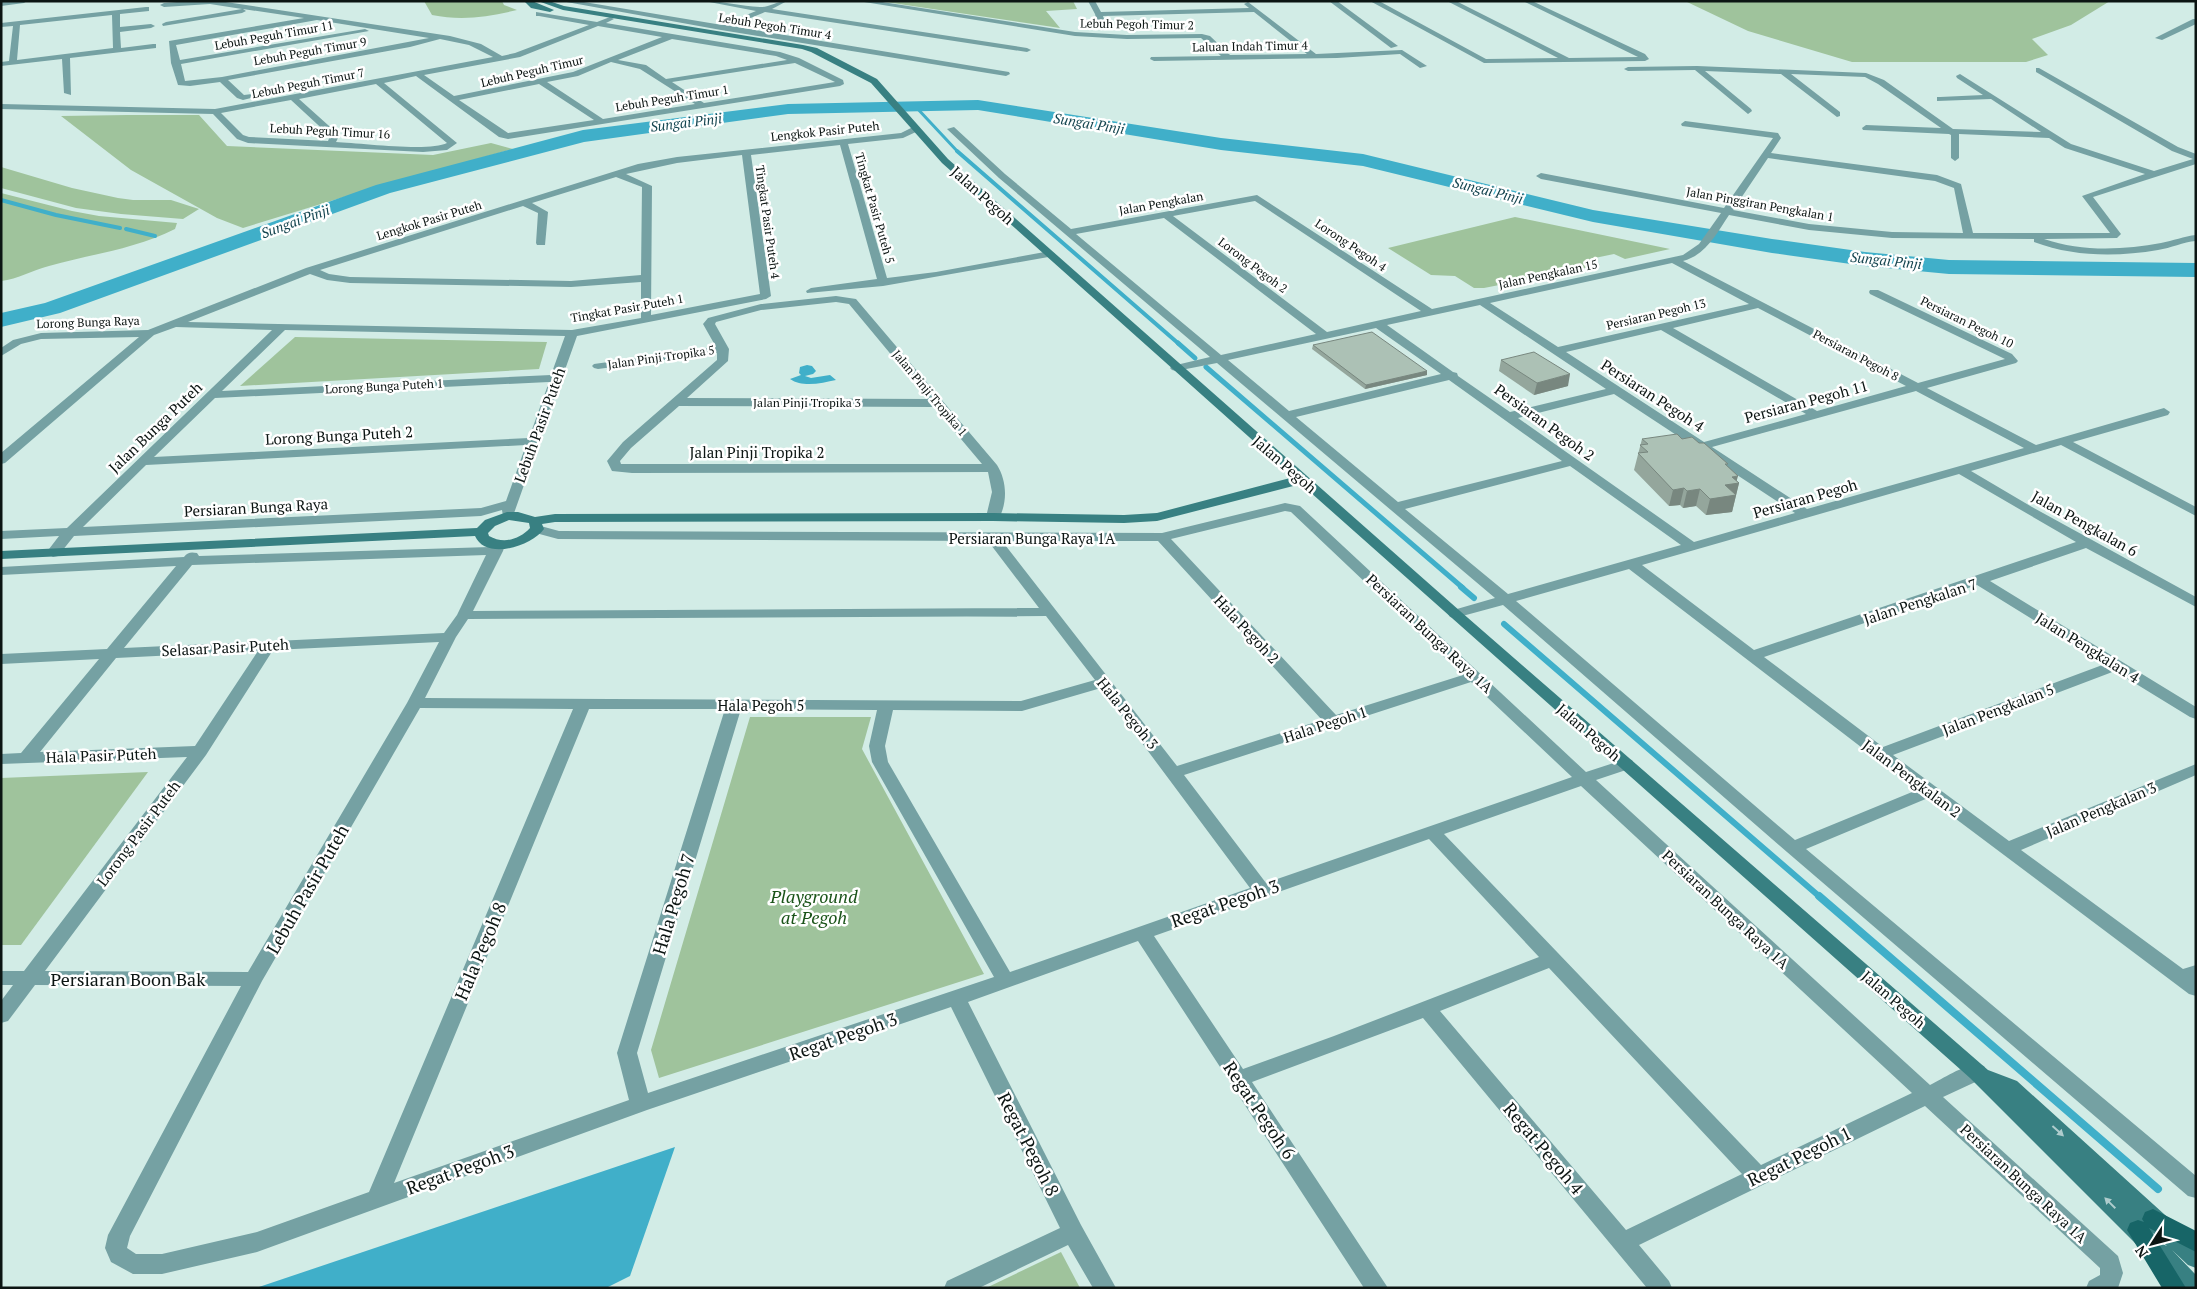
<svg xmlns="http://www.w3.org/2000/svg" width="2197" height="1289" font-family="'PT Serif',serif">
  <rect width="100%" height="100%" fill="#d2ece6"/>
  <g fill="#9fc39c">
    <path d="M424,1H502L504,5L517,10C488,17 462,21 432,15Z"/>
    <polygon points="879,1 1073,1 1077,9 1046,11 1060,28"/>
    <polygon points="1685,1 2110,1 2071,25 2032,39 2048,55 2026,62 1852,62 1748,31"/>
    <polygon points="127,115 199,115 227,146 433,155 491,143 513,149 370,189 243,228 217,218 131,170 61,116"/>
    <polygon points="1,167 72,188 118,198 133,200 171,200 199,209 183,219 121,214 76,208 1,188"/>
    <path d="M1,193L72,211L99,216L177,223L175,229C136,249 91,254 49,266C33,270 18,279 1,281Z"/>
    <polygon points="1515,217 1670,249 1625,259 1614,254 1590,259 1600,265 1484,288 1474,288 1455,276 1431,275 1388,248"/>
    <polygon points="295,337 547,342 539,369 240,386"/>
    <polygon points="750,717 871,717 862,749 984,974 659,1078 651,1050"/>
    <polygon points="148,772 21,945 1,945 1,778"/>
    <polygon points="1061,1252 1080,1288 986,1288"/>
  </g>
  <g fill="#40afc9">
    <path d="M807,365L812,366L816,371L813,374L805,376L811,378L830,375L836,380C822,383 803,388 790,379L801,375L799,373L800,367Z"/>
    <polygon points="675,1147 630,1276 606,1288 256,1288"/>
  </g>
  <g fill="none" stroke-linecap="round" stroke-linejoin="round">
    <polyline stroke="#40afc9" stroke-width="3" points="915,106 958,152"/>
    <g stroke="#40afc9" stroke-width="4">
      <polyline points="957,151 1179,344"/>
      <polyline points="1,200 56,215 120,228"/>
      <polyline points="126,229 155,236"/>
    </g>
    <g stroke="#40afc9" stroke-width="5">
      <polyline points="1178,343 1195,358"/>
      <polyline points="1206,367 1463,588"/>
    </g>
    <g stroke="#40afc9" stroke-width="6">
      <polyline points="1461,587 1474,598"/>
      <polyline points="1504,624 1820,897"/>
    </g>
    <polyline stroke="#40afc9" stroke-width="8" points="1819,896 2158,1189"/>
    <polygon fill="#40afc9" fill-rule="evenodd" points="978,100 1221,138 1363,154 1593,210 1772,239 1865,252 1949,260 2196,263 2196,277 1949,274 1865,266 1772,253 1593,222 1363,166 1221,150 978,110 788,114 584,142 390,193 60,313 1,327 1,313 45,303 376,185 583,130 788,104"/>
    <g fill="#75a1a3" fill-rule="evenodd">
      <polygon points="27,1 24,3 1,6 1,2"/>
      <path d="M189,1H219L450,36L481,44L502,56L515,53L589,25L539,16H536V12L597,22L610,17L614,19L606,23L780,52L799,58L843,80L844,84L840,86L508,139L499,137L416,76L384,83L457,143L447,150L423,152L248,143L237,139L213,114L1,109V104L215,109L493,57L469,45L440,39L410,47L228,80L244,95L259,93L263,95L243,100L237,98L220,82L190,86L178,85L171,63L169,41L304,18L243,9L246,11L242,13L163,26L162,24L166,22L242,9L210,4L164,7L160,5L164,3ZM317,20L429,38L222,77L185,81L181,64L369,31L365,29L180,60L176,45ZM598,26L662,37L573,72L454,96L424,75L520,57ZM672,39L776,56L787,60L666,79L646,65L618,60ZM611,62L640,69L695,104L603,119L547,82L578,76ZM795,63L835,82L704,103L672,82ZM376,84L447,143C430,152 359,143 336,142L339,136L338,134L299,99ZM539,84L594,120L508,133L459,100ZM291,100L330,136L328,141L249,137L243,135L221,113Z"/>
      <path d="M561,1H578L722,25L756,11L704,1C723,1 741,6 760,7C768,8 777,1 787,1L772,9L1027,48L1031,50L1027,52L765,12L731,26L1009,72L1010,74L1006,76L721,30Z"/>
      <polygon points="858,1 876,1 1075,32 1127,35 1202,34 1210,36 1230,55 1307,54 1254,12 1103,16 1105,22 1101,24 1097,22 1095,14 1088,1 1095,1 1101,12 1249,8 1244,4 1248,2 1316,54 1402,50 1427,66 1420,68 1400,54 1337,58 1154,61 1150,59 1151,57 1221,56 1201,38 1127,39 1075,36"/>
      <polygon points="1329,1 1337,1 1398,46 1391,48"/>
      <polygon points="1370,1 1379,1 1486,59 1558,58 1447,1 1456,1 1569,58 1638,57 1523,1 1532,1 1645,54 1649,59 1645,61 1484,63"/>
      <path d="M146,7H149V11L120,14V27L151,24L155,26L151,28L120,32L121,48L153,44H156V48L70,58L71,95L64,93L62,59L1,66V62L9,61L13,26L1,27V23ZM112,15L113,48L17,60L20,25Z"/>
      <polygon points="2193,19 2196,19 2196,24 2162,40 2155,38"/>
      <path d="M1697,66L1866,73L1884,80L1953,129L2041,132L1991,99L1937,101V97H1940L1983,95L1957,78L1956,76L1960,74L2071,144L2154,171L2193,159L2172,151L2036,72V68H2039L2178,147L2196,154V164L2093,197L2121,234L2117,238L2044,239C2081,252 2124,250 2161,243C2173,241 2184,236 2196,235V241C2183,242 2171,248 2158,250C2117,257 2074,257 2034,242V239L1892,238L1809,230L1729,215C1717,233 1706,255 1683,261L1918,383L2005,359L1870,294L1869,292L1870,290H1878L2012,354L2018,361L2016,363L1927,388L2036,445L2164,408L2170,412L2168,415L2073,442L2196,507V516L2061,445L1971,471L2032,507L2196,597V607L2086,548L1990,581L2196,707V719L2190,717L2115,671L1893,755L2009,841L2196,764V775L2021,850L2183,969L2196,965V996L2189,994L1928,798L1806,849L2196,1176V1198L2188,1196L1787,852L1503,605L1455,618L1450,617L1448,614L1450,611L1495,598L1217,363L1176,371L1172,370L1170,368L1172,366L1210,357L999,178L947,129L954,127L1005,174L1071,229L1257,195L1432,309L1683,255L1699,244L1721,213L1541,179L1536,176L1541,173L1724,208L1773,138L1682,126L1681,124L1685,121L1778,133L1781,138L1771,153L1937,175L1961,184L1973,233H2110L2082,196L2145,174L2065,148L2049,138L1959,134V158L1955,161L1951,158V135L1949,134L1863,130L1862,128L1866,125L1941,128L1878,84L1865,77L1791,74L1840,112V116L1837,117L1781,74L1705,71L1751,109L1752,111L1748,114L1695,70L1628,71L1624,69L1628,67ZM1768,158L1935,181L1954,188L1963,233L1892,232L1809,224L1733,210ZM1255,201L1421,311L1327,332L1173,216ZM1164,218L1316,334L1221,355L1076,234ZM1672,263L1749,304L1558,347L1490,303ZM1480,305L1606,389L1510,412L1458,376L1457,373L1453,372L1387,325ZM1758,308L1906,386L1817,411L1673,328ZM1376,328L1441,374L1289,411L1228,360ZM1661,330L1806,414L1704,442L1566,352ZM1449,380L1562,461L1398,502L1296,417ZM1916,391L2024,448L1807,509L1712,447ZM1614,394L1795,513L1694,542L1518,418ZM1570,466L1681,545L1508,594L1405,509ZM1959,474L2076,542L1754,650L1642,565ZM1629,569L1917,790L1795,840L1516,601ZM1977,585L2105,664L1883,747L1764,657Z"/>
      <path d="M915,126L919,129L918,131L903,138L848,144L887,278L936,272L1050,251L1055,254L1054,256L883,286L807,293L806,291L811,288L877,279L840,145L751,155L771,296L766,299L577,336L513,516H503L502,510L481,516L74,536L58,556L53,557L46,553L59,536L1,539V531L67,528L272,330L176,327L154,335L5,463L1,464V453L139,337L41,339L21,344L1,356V348L13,340L41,333L148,330L306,268L638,164L677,157L901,133ZM742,155L760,294L651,315L652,186L626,174L677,163ZM616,177L642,187L641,275L571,281L350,277L329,274L320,270L523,206L538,213L536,243L537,245H545L548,212L532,203ZM310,274L327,280L350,283L571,287L641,282V318L572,330L188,322ZM285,330L565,336L551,375L222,391ZM549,382L529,438L154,457L215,398ZM526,445L506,501L481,508L83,527L146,465Z"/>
      <path d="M836,296L856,299L997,465C1007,481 1008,503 998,520L993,521L986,517L992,492L988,472L632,473L612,471L607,461L623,442L717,360V353L598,369L594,368L592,366L594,364L716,347L703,324L708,318L761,304ZM836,302L849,304L928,399L687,398L728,361L729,349L715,324L716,322L761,310ZM679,406L934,407L982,464H621L620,461L631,448Z"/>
      <path d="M1285,503L1300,506L1586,772L1626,759L1632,760L1634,764L1632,768L1596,780L1930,1085C1945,1078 1968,1061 1984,1066L1987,1072L1984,1078L1943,1097L2118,1256L2123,1273L2118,1288H2086L2089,1281L2100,1275V1268L1925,1106L1639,1245L1669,1281L1672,1288H1647L1423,1018L1252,1082L1388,1288H1364L1138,941L968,1002L1081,1225L1116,1288H1093L1068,1245L979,1288H944L947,1281L1060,1228L951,1007L647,1110L257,1252L162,1274H133L111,1262L105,1248L108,1235L241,986L35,985L8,1021L1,1023V1001L13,985H1V971H24L187,757L1,764V754L21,753L99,659L1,664V654L107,649L176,566L1,575V567L184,557C188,552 191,552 197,553L199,556L490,547L493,542L498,541L505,545L503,551L473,611L1039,608L988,541L558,539L532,532L530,529L537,525L559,531L1162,533ZM1285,511L1291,512L1463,675L1336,715L1171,539ZM1002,541H1158L1322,720L1177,766ZM486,555L457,615L444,633L124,648L192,565ZM1046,616L1095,680L1021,701L425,698L456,637L468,619ZM439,642L407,703L248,972L45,971L206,755L273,650ZM258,651L195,746L40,752L116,658ZM1471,682L1572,777L1266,883L1184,775ZM1101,688L1250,888L1010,972L888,762L885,746L893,710L1022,711ZM420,708L573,709L369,1192L257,1232L162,1254H136L127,1248L130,1236L262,981ZM589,709H725L617,1053L629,1100L394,1183ZM741,709L877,710L869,746L872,762L994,977L648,1093L637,1053ZM1581,786L1912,1093L1761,1165L1444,834ZM1429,839L1539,957L1334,1036L1243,1069L1154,936ZM1549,968L1742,1174L1626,1230L1440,1011Z"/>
    </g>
    <g fill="#388082" fill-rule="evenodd">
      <polygon points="524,1 532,1 554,10 550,12 531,8"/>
      <path d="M538,1H549L564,6L803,45L817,48L877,79L948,159L1460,611L1988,1070L2017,1081L2196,1243V1268L2188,1265L2172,1250L2196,1275V1288H2178L2152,1260L2149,1253L2152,1246L2160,1243L2167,1246L2153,1233L2155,1237L2152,1244L2144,1247L2136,1244L1970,1078L1301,484L1157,521L1124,523L993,521L555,522L542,524L544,529C532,546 486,561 475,536L1,559V551L477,528L485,520L507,512H518L535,517L555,514L993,513L1124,515L1157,513L1294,477L942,163L871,83L811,52L802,49L563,10ZM509,520L529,523L530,528C519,540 503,544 489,536L488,533L495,526Z"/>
    </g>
    <polygon fill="#176567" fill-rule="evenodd" points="2153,1209 2196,1231 2196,1252 2149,1228 2186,1288 2162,1288 2127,1230 2130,1223 2138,1220 2144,1222 2142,1219 2145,1212"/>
  </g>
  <g fill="#94a69c">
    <polygon points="1313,345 1427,371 1427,375 1365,389 1312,349"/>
    <polygon points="1501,360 1568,386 1534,395 1499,371"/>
    <polygon points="1642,439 1682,439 1727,467 1737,481 1739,483 1732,512 1706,515 1696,506 1683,508 1680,505 1669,506 1634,470"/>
  </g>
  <g fill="#78877f">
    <polygon points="1427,371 1427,375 1365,389 1366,385"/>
    <polygon points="1570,374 1568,386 1534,395 1537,383"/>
    <polygon points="1738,476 1736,483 1739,483 1732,512 1706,515 1710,499 1725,485 1732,477"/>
    <polygon points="1684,488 1680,505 1669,506 1673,490"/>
    <polygon points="1700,489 1696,506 1683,508 1687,491"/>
  </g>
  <g fill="#acc1b5" stroke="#78877f">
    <polygon points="1372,332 1427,371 1366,385 1313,345"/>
    <polygon points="1534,352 1570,374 1537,383 1501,360"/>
    <polygon points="1677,434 1682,439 1692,437 1699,443 1704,443 1728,464 1725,464 1738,476 1732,477 1739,483 1725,485 1736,495 1710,499 1700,489 1687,491 1684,488 1673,490 1638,453 1648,452 1640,445 1648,444 1642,439"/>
  </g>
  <defs><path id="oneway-solid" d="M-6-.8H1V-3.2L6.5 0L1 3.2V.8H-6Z" transform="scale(1.25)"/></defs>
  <g fill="#afcccd">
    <use href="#oneway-solid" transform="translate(2058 1131) rotate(42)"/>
    <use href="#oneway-solid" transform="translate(2110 1203) rotate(-135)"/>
  </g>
  <g text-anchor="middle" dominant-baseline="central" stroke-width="5" stroke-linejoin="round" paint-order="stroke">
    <g font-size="12" fill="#0c1513" stroke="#fff">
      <text transform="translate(1137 24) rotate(1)">Lebuh Pegoh Timur 2</text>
      <text transform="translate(775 26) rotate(9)">Lebuh Pegoh Timur 4</text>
      <text transform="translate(274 35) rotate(-10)">Lebuh Peguh Timur 11</text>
      <text transform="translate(1250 46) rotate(-1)">Laluan Indah Timur 4</text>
      <text transform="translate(310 51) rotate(-10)">Lebuh Peguh Timur 9</text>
      <text transform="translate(532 71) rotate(-13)">Lebuh Peguh Timur</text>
      <text transform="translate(308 83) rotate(-11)">Lebuh Peguh Timur 7</text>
      <text transform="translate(672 98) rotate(-9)">Lebuh Peguh Timur 1</text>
      <text transform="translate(330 131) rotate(3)">Lebuh Peguh Timur 16</text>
      <text transform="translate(825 131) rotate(-6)">Lengkok Pasir Puteh</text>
      <text transform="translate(1161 203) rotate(-10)">Jalan Pengkalan</text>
      <text transform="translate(1760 204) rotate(10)">Jalan Pinggiran Pengkalan 1</text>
      <text transform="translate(875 208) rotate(74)">Tingkat Pasir Puteh 5</text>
      <text transform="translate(429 220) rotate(-17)">Lengkok Pasir Puteh</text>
      <text transform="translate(768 222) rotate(82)">Tingkat Pasir Puteh 4</text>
      <text transform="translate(1351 245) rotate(34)">Lorong Pegoh 4</text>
      <text transform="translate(1253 265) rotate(37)">Lorong Pegoh 2</text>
      <text transform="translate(1548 274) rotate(-12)">Jalan Pengkalan 15</text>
      <text transform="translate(627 308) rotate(-10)">Tingkat Pasir Puteh 1</text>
      <text transform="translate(1656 314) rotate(-13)">Persiaran Pegoh 13</text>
      <text transform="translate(88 322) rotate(-2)">Lorong Bunga Raya</text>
      <text transform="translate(1967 322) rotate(26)">Persiaran Pegoh 10</text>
      <text transform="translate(1856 355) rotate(28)">Persiaran Pegoh 8</text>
      <text transform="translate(661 357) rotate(-8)">Jalan Pinji Tropika 5</text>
      <text transform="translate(384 386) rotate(-3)">Lorong Bunga Puteh 1</text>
      <text transform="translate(930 393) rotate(50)">Jalan Pinji Tropika 1</text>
      <text x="807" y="402">Jalan Pinji Tropika 3</text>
    </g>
    <g font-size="14" font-style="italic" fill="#154550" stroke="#fff">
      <text transform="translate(686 122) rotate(-7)">Sungai Pinji</text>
      <text transform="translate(1089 123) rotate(9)">Sungai Pinji</text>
      <text transform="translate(1488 190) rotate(14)">Sungai Pinji</text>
      <text transform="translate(295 221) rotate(-20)">Sungai Pinji</text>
      <text transform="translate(1886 260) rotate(6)">Sungai Pinji</text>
    </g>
    <g font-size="15" fill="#0c1513" stroke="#fff">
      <text transform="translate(983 195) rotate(42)">Jalan Pegoh</text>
      <text transform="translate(1653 395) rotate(33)">Persiaran Pegoh 4</text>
      <text transform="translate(1806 401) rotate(-15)">Persiaran Pegoh 11</text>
      <text transform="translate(1545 422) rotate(36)">Persiaran Pegoh 2</text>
      <text transform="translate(539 425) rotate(-70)">Lebuh Pasir Puteh</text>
      <text transform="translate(155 427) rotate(-44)">Jalan Bunga Puteh</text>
      <text transform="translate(339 435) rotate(-3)">Lorong Bunga Puteh 2</text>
      <text x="757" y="452">Jalan Pinji Tropika 2</text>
      <text transform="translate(1285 464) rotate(41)">Jalan Pegoh</text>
      <text transform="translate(1805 498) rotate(-16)">Persiaran Pegoh</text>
      <text transform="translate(256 507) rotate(-3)">Persiaran Bunga Raya</text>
      <text transform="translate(2085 523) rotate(29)">Jalan Pengkalan 6</text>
      <text x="1032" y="538">Persiaran Bunga Raya 1A</text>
      <text transform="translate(1920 601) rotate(-18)">Jalan Pengkalan 7</text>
      <text transform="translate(1247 629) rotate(47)">Hala Pegoh 2</text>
      <text transform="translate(1430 633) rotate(43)">Persiaran Bunga Raya 1A</text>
      <text transform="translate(225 647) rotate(-3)">Selasar Pasir Puteh</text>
      <text transform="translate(2088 647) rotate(32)">Jalan Pengkalan 4</text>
      <text x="761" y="705">Hala Pegoh 5</text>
      <text transform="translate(1998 709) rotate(-21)">Jalan Pengkalan 5</text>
      <text transform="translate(1128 713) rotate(51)">Hala Pegoh 3</text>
      <text transform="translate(1325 724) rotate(-18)">Hala Pegoh 1</text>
      <text transform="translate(1589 732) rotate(41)">Jalan Pegoh</text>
      <text transform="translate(101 755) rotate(-2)">Hala Pasir Puteh</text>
      <text transform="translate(1912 778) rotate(37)">Jalan Pengkalan 2</text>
      <text transform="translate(2101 809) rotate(-23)">Jalan Pengkalan 3</text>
      <text transform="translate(138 833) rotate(-53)">Lorong Pasir Puteh</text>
      <text transform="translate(1726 909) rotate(43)">Persiaran Bunga Raya 1A</text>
      <text transform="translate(1894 999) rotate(41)">Jalan Pegoh</text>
      <text transform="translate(2024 1183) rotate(43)">Persiaran Bunga Raya 1A</text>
    </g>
    <g font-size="18" fill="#0c1513" stroke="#fff">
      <text transform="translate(307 889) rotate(-60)">Lebuh Pasir Puteh</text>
      <text transform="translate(1225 903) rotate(-19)">Regat Pegoh 3</text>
      <text transform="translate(673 904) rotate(-73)">Hala Pegoh 7</text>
      <text transform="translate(480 951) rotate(-67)">Hala Pegoh 8</text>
      <text x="128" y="979">Persiaran Boon Bak</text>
      <text transform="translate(843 1036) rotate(-19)">Regat Pegoh 3</text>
      <text transform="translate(1260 1110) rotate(56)">Regat Pegoh 6</text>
      <text transform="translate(1029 1144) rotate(63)">Regat Pegoh 8</text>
      <text transform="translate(1544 1148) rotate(50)">Regat Pegoh 4</text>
      <text transform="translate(1799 1156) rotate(-26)">Regat Pegoh 1</text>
      <text transform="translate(460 1169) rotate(-20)">Regat Pegoh 3</text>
    </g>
    <g font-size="18" font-style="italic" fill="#195318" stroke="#fff">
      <text x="814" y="896">Playground<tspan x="814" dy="21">at Pegoh</tspan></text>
    </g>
  </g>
  <rect width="2197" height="1289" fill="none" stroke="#0c1513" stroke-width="5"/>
  <g transform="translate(2152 1244) rotate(234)" stroke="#ffffff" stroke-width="4" paint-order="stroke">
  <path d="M0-4L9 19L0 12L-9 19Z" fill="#0c1513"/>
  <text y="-8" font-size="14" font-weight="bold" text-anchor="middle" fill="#0c1513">N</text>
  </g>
</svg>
